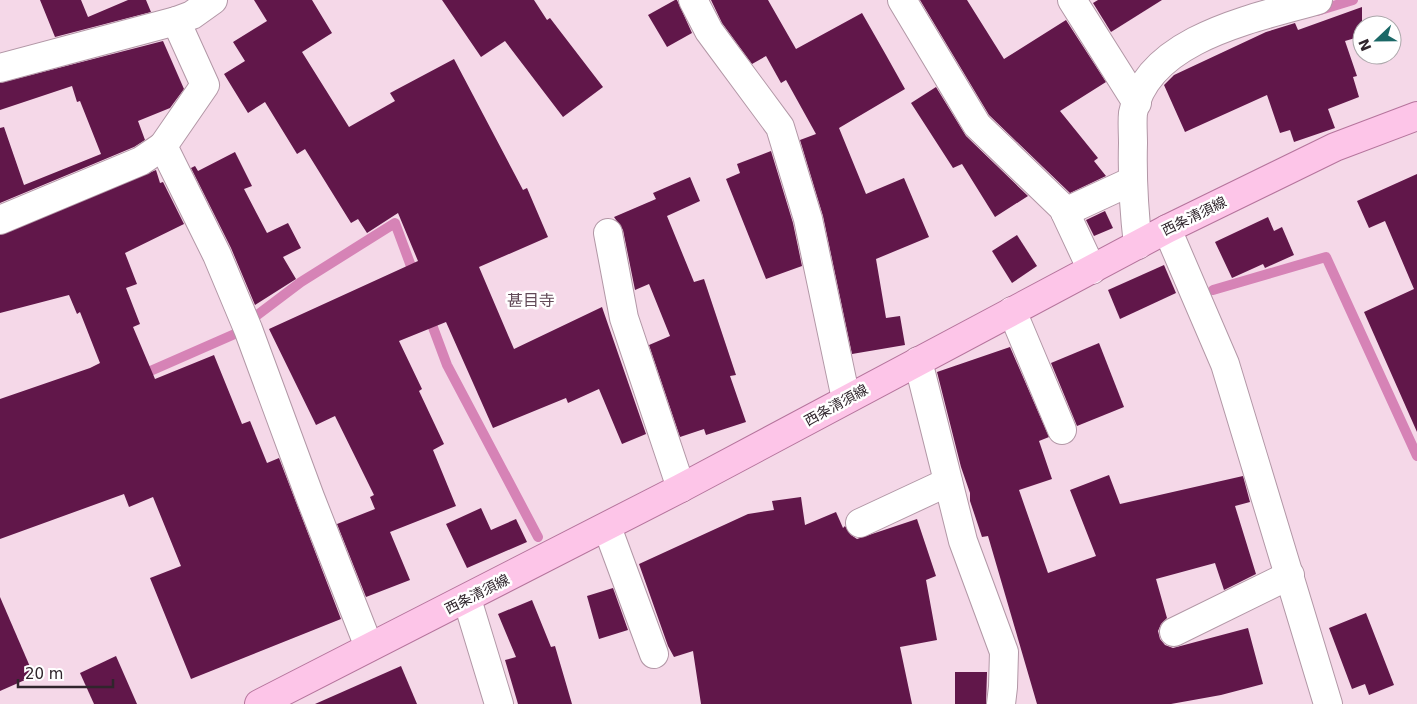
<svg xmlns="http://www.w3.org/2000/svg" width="1417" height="704" font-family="'DejaVu Sans','Noto Sans JP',sans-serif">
  <rect width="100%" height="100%" fill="#f5d8e8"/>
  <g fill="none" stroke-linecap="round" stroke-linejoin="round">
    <g stroke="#d683b6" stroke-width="10">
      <polyline points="1317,11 1353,0"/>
      <polyline points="1213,290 1326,257 1417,456"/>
      <polyline points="428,314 447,365 538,537"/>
      <polyline points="252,319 301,282 395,223 415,277"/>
      <polyline points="139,376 237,333"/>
    </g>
  </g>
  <g fill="#61174a">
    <polygon points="40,0 81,0 88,17 128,0 146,0 151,12 55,37"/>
    <polygon points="254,0 312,0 332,33 302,52 349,127 395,101 390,93 454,59 523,190 527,188 548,237 479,267 514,349 602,307 646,434 622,444 599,389 568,403 566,398 493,428 446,322 399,341 422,389 419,391 444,444 433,450 456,506 390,532 410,580 366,597 337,524 375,509 370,497 374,495 335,416 316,425 269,329 418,261 398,213 367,233 358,219 351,223 305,149 297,154 265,102 248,113 224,74 245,61 233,42 267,21"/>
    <polygon points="442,0 534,0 547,20 550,18 603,87 563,117 505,41 481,57"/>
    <polygon points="675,0 677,0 692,33 667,47 648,15"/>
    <polygon points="711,0 768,0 796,49 862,13 886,55 905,89 839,128 866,194 904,178 929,237 876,259 886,318 900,316 905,345 852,354 823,216 800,140 816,134 786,80 781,83 766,56 752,64 722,23"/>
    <polygon points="920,0 967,0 1004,59 1066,20 1106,82 1060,111 1098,158 1094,161 1106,176 1070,193 989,115"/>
    <polygon points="1098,0 1162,0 1111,32 1093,3"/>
    <polygon points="1362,7 1362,36 1345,41 1357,76 1353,77 1359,97 1328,109 1335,128 1294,142 1290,130 1280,133 1267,95 1185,132 1164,85 1174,75 1266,32 1295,23 1298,30"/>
    <polygon points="163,41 184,89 170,108 138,121 145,140 134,147 0,203 0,128 4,127 24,185 101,154 80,101 77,102 72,86 0,110 0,83"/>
    <polygon points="936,87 966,136 1028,196 995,217 962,164 953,168 911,103"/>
    <polygon points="771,151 793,223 802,266 766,279 726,179 740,173 737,164"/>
    <polygon points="235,152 252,186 244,189 267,233 288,223 301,248 283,257 296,279 255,305 231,248 191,168 195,166 198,171"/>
    <polygon points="156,170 160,183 163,182 184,224 125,253 137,284 126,288 140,324 133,327 155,379 214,355 242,424 250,421 267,463 279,458 341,619 191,679 150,578 181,566 153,497 129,507 124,494 0,539 0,399 90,368 100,363 80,312 77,314 69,295 0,313 0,235"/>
    <polygon points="1417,174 1417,432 1364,312 1414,289 1385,221 1369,228 1357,201"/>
    <polygon points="690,177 700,201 667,216 694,282 704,279 736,375 730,376 746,422 706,435 704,429 680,437 649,345 670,336 649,284 635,290 623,230 614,217 656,199 653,193"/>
    <polygon points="1105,211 1113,228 1094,236 1086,220"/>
    <polygon points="1268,217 1274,231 1282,227 1294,255 1265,268 1263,264 1232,278 1215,242"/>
    <polygon points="1017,235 1037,266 1012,283 992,251"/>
    <polygon points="1164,265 1176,293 1120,319 1108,290"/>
    <polygon points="1099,343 1124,407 1077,426 1051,363"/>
    <polygon points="1010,347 1049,437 1039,441 1052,479 1019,490 1048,573 1096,556 1070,490 1109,475 1120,504 1243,476 1250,502 1235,506 1256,574 1224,590 1215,563 1156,579 1167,618 1161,624 1158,631 1160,639 1165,645 1173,648 1248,628 1263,684 1221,695 1171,704 1037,704 988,536 982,537 970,501 970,493 961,467 937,372"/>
    <polygon points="801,497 805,525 836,512 843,528 845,526 851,535 857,539 917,519 936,576 926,580 937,640 900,647 912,704 701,704 693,651 674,657 668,646 639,564 748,514 774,510 772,501"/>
    <polygon points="481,508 491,530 516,519 527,542 467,568 446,524"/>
    <polygon points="613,588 628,630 599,639 587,596"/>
    <polygon points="0,597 34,676 0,691"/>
    <polygon points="532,600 551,647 555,646 572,704 518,704 505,660 516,657 498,614"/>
    <polygon points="1366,613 1394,685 1369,695 1365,684 1352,689 1329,628"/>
    <polygon points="116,656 137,704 94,704 80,673"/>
    <polygon points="401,666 417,704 315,704"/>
    <polygon points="955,672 987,672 986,704 955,704"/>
  </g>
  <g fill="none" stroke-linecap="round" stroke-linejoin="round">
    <defs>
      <g id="minor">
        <polyline points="693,0 709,31 780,127 808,219 846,399"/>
        <polyline points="902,0 977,125 1063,208 1092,270"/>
        <polyline points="1072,0 1137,103"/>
        <polyline points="176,21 205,85 163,146 217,255 248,329 310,497 369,647"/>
        <polyline points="0,68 176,21 192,15 213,0"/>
        <polyline points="1065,212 1132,181"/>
        <polyline points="0,220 141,161 163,146"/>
        <polyline points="1167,229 1225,364 1328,704"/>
        <polyline points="608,233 624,318 681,488"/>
        <path d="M1138,245C1134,211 1132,178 1133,143C1133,134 1132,122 1133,113C1147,38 1256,18 1318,0"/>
        <polyline points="1012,311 1062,430"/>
        <polyline points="918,361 963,541 1004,652 1003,687 1001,704"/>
        <polyline points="860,523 948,482"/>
        <polyline points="607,527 654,654"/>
        <polyline points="467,599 499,704"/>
        <polyline points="1174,632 1290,575"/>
      </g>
      <polyline id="major" points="259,704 681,488 1167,229 1335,147 1417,116"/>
    </defs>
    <use href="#minor" stroke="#b297a6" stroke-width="30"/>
    <use href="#major" stroke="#b5749c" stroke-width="30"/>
    <use href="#minor" stroke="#fff" stroke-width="28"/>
    <use href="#major" stroke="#fdc5e8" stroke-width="28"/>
  </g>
  <g text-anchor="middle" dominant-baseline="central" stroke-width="5" stroke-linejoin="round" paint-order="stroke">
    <g font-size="14" fill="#30252c" stroke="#fff">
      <text transform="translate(1194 216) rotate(-26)">西条清須線</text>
      <text transform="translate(836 405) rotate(-29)">西条清須線</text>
      <text transform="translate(477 594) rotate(-27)">西条清須線</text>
    </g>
    <g font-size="16" fill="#624a58" stroke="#fff">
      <text x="531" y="300">甚目寺</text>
    </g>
  </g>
  <g transform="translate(1377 40) rotate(248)"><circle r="24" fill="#ffffff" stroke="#aca8ab"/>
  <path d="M0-4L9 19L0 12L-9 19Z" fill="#1b6867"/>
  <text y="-8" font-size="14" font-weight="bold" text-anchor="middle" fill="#30252c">N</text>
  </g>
  <path d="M18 679v8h95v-8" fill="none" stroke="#30252c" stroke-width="2.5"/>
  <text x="25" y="679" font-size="15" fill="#30252c" stroke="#ffffff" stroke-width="4" paint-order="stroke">20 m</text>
</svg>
